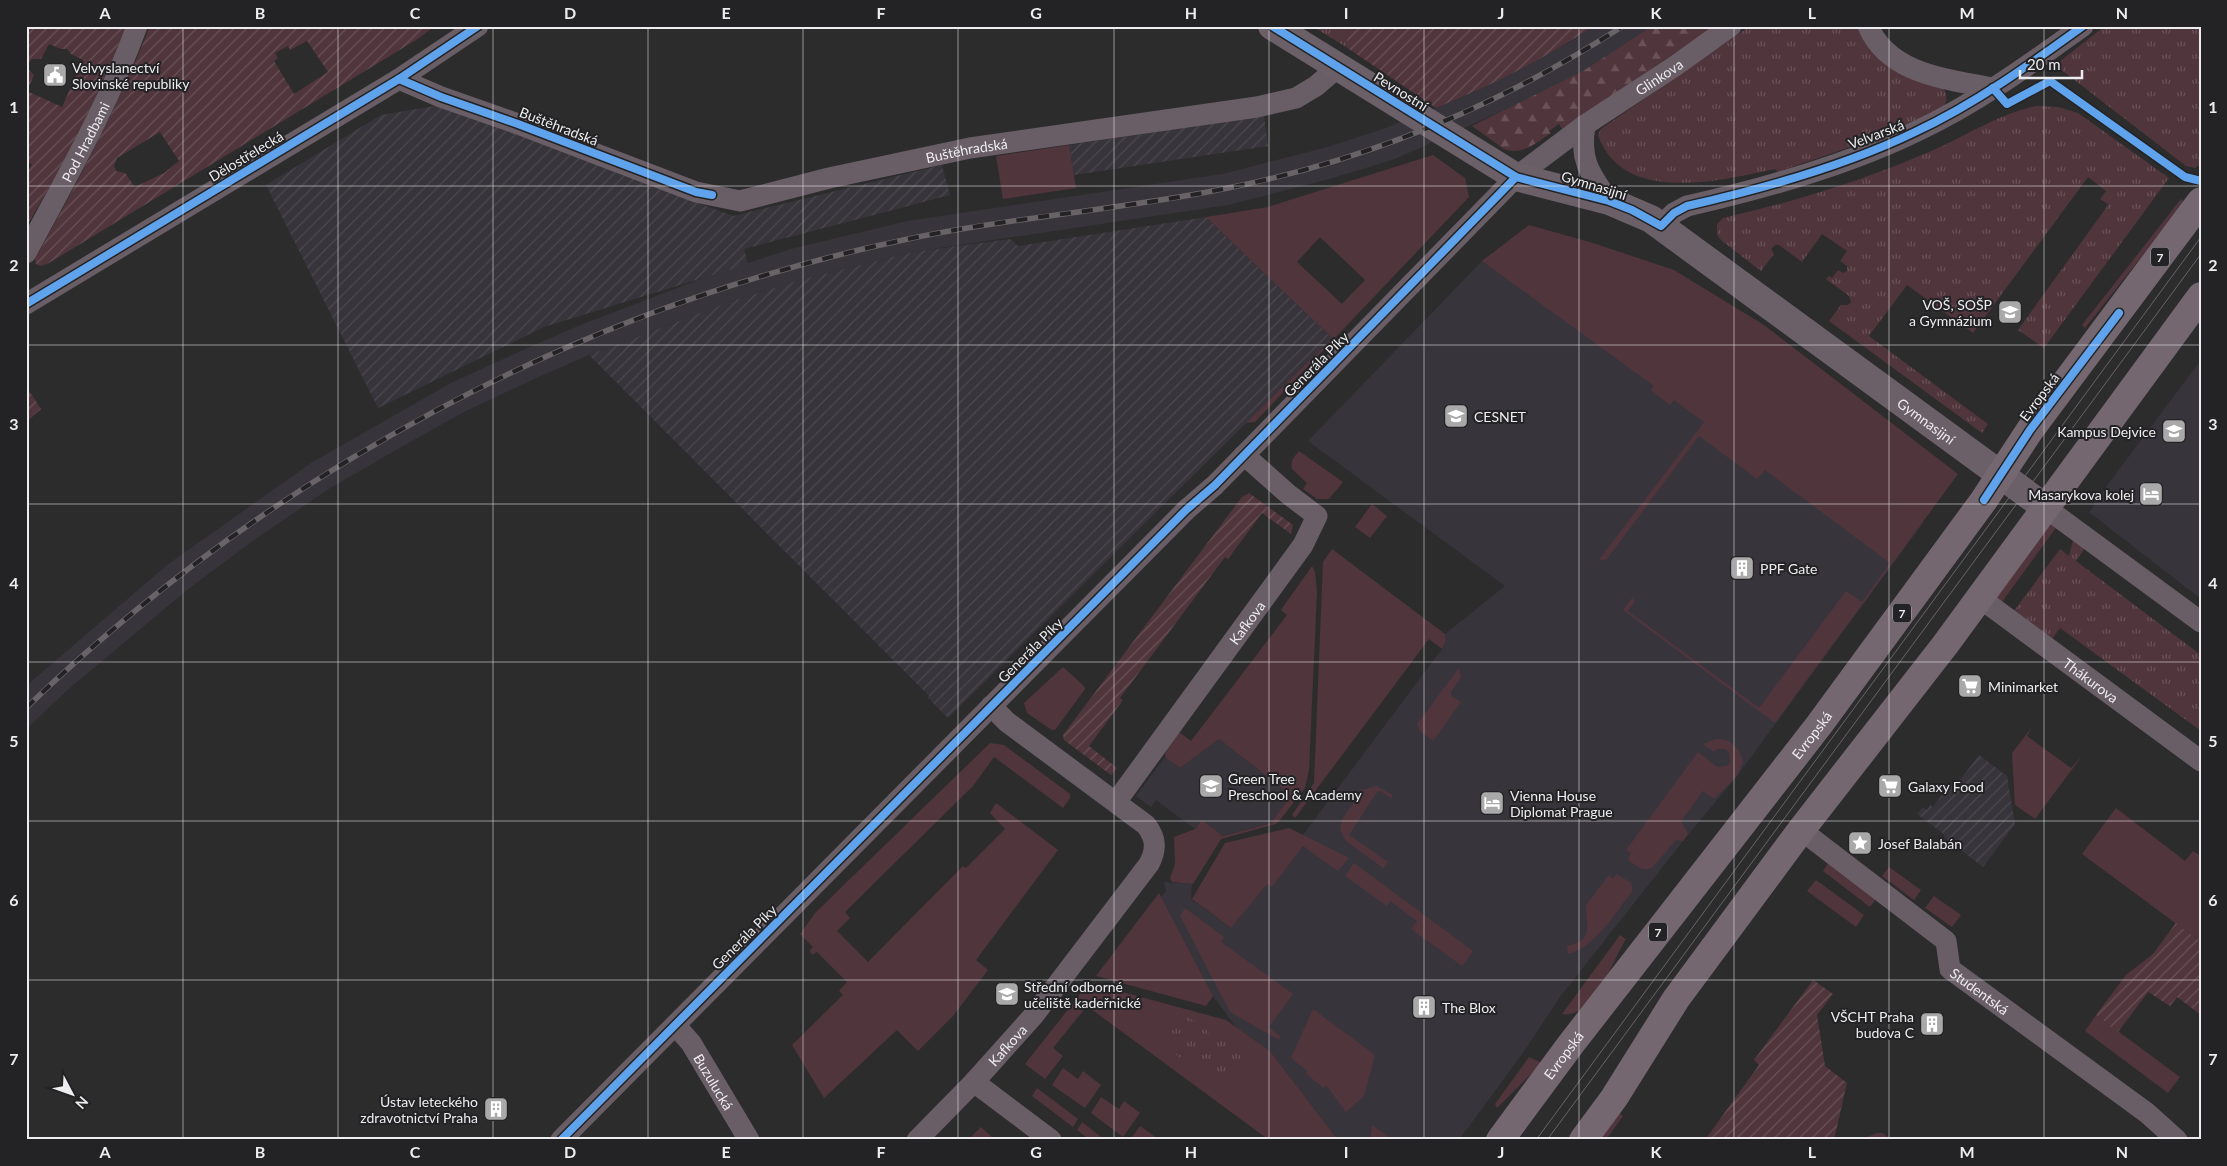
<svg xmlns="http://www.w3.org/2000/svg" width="2227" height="1166" font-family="Lato,sans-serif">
  <defs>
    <pattern id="industrial-furrows" width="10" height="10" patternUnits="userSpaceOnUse" patternTransform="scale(1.25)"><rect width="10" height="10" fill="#38343b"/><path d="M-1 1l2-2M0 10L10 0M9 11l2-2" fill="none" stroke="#4b484e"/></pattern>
    <pattern id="forest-firs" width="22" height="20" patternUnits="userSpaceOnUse" patternTransform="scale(1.25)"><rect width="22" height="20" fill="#50353c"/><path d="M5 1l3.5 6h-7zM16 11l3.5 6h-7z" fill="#6a5258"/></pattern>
    <pattern id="park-tufts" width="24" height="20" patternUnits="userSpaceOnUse" patternTransform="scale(1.25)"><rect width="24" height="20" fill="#50353c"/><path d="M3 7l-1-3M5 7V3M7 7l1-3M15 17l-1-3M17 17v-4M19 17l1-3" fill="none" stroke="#6a5258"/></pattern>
    <pattern id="garden-furrows" width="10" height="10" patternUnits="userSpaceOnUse" patternTransform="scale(1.25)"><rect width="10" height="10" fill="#50353c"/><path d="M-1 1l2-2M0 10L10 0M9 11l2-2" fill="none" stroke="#6a5258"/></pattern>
  </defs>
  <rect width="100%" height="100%" fill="#2d2c2d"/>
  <g fill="#38343b">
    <polygon points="1594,26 1652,26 1583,71 1533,97 1395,159 1333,178 1228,205 913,252 799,280 726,303 589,355 536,378 466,411 401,447 327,490 254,540 187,590 71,687 26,729 26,686 167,565 311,463 451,383 523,350 578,326 716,273 791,249 907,221 1222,174 1324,148 1383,129 1468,95 1568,43"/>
    <polygon points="1524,229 1923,523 1737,776 1683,841 1560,997 1525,1050 1459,1140 1338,1140 1270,1051 1236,1027 1213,996 1161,897 1166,891 1164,882 1190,884 1192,881 1191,899 1231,928 1267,883 1442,649 1446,641 1445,634 1505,586 1308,441 1482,261"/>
    <polygon points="2201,360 2201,599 2089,512 2095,505 2094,503"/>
    <polygon points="1219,739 1291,795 1271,823 1222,836 1202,820 1195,829 1156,800 1151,807 1136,796 1165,757 1180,768"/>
  </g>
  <g fill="url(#industrial-furrows)">
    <polygon points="440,105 733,216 942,165 950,195 744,249 748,264 544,327 378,408 266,185 381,115"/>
    <polygon points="1264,116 1268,146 1074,175 1069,145"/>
    <polygon points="1206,217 1332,338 948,718 928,698 929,696 589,355 726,303 799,280 913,252 1010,239 1018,246"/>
    <polygon points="1979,755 2007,776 2015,824 1983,867 1944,837 1945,835 1917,814 1923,807 1927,810 1930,805 1933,807 1951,783 1957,784"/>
  </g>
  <g fill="#50353c" fill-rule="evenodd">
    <polygon points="1069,145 1076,188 1003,199 996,156"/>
    <path d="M1433,155L1465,178L1469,197L1255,422L1246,423L1332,338L1206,217L1268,207ZM1320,237L1365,280L1342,304L1297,262Z"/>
    <polygon points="2181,199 2185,202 2085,328 2082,325"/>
    <polygon points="1529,225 1593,243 1674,270 1764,325 1958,474 1775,723 1623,610 1632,598 1635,601 1628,611 1759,708 1846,591 1862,602 1890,563 1765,470 1757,479 1699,436 1607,559 1598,561 1704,422 1674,400 1670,405 1651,390 1654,386 1482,261"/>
    <path d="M1299,451L1343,482L1329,499H1317L1303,489L1307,483L1292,469C1290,461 1294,457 1299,451Z"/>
    <polygon points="1372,504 1387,516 1370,538 1355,527"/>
    <polygon points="2051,524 2058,525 1999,606 1996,597"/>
    <polygon points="1332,549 1445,634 1446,641 1442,649 1429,639 1295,818 1292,815 1314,783 1323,562"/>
    <polygon points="1312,566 1315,572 1317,592 1309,770 1305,788 1280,820 1276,824 1221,839 1193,884 1172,882 1170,878 1175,864 1174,837 1195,829 1202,820 1223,836 1271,823 1291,795 1219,739 1180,768 1165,757 1166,751 1179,732 1191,741 1287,615 1281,610"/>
    <polygon points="1063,667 1084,686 1085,689 1055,730 1052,730 1027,713 1024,703"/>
    <polygon points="1459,668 1461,677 1451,692 1451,696 1461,702 1433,741 1420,731 1417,724"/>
    <polygon points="2032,727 2027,736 2071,768 2082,756 2035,819 2015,805 2012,753"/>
    <path d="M1716,739C1732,739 1739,747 1743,762L1737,776L1714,799L1703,791L1681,821L1688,834L1683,841L1676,840L1653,867C1644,873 1636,866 1628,860L1631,853L1626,850L1698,752L1717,767L1727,766L1730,762L1729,752L1725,749H1717L1714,752L1703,744Z"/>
    <polygon points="990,743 1004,745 1070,794 1070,798 1063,808 994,757 973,786 845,912 850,918 837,931 868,962 963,866 966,868 1005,829 990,813 996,803 1058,850 976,960 988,970 953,1016 918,1051 897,1030 824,1098 792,1045 843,995 839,991 847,982 817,952 812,955 810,950 813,947 800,934 816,912"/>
    <polygon points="1376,786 1393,795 1390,798 1381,791 1377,792 1349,835 1388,862 1383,868 1346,841 1340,830 1342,819 1363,790"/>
    <polygon points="2116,808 2185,861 2193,851 2201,856 2201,942 2082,854"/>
    <polygon points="1289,828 1349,858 1338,871 1303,846 1272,887 1267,884 1231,928 1192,899 1225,843"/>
    <polygon points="1829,862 1878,896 1870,907 1823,871"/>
    <polygon points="1354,863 1473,951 1462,966 1411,929 1417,921 1390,901 1387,906 1345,876"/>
    <polygon points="1889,867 1921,890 1914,900 1882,876"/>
    <path d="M1616,874L1630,882L1633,888L1631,893C1614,914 1596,947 1568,954L1567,946C1596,940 1585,923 1586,905L1609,875L1613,879Z"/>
    <polygon points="1816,880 1864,915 1856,927 1807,891"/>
    <polygon points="1159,893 1213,996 1206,1006 1096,976"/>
    <polygon points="1934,896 1961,915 1952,927 1925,908"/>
    <polygon points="1185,908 1224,937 1221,942 1293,994 1269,1027 1281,1037 1279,1040 1230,1012 1180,916"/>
    <path d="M1620,935L1626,939C1612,961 1594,1019 1562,1014Z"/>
    <polygon points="1089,983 1226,1020 1270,1051 1338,1140 1269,1140 1087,1006 1053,1048 1063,1056 1045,1079 1025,1064"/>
    <polygon points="1313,1009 1375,1055 1364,1096 1346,1112 1326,1085 1324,1088 1306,1074 1307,1071 1291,1058"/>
    <polygon points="2096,1015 2180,1077 2168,1093 2085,1031"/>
    <polygon points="1529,1057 1542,1063 1497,1108 1495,1104"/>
    <polygon points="1063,1068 1078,1079 1083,1071 1101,1085 1085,1108 1052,1085"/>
    <polygon points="1037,1088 1078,1119 1073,1127 1032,1096"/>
    <polygon points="1101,1097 1119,1109 1124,1101 1140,1113 1123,1137 1091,1113"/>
    <polygon points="1618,1112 1623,1116 1606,1140 1598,1140"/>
    <polygon points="1082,1122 1105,1140 1090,1140 1077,1130"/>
    <polygon points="1372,1125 1392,1140 1370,1140"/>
    <polygon points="1140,1126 1160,1140 1130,1140"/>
    <polygon points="981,1127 993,1138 968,1140"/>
    <polygon points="1877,1133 1883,1133 1891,1140 1860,1140"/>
  </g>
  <path fill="url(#forest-firs)" d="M1652,26H1715L1562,129L1559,124L1549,131L1551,133C1536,143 1522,156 1504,149L1472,126L1583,71Z"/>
  <g fill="url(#park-tufts)">
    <polygon points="1312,26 1348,26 1346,47"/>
    <path d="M1750,26H1858C1871,63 1911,73 1944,89C1949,99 1946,105 1939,112L1859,144L1777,172L1776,169C1721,180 1623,206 1598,135L1601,129Z"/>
    <polygon points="2105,26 2201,26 2201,164 2195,168 2186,166 2055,65"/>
    <path d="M2036,106L2058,107L2078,113L2169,178L2044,348L2018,330L2106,208L2108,204L2100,199L2106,191L2088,177L1973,333L1907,285L1869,336L1988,424L1982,433L1829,321L1841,305H1848L1851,302L1849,296L1826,279L1829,276L1832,278L1838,270L1843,273L1847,271V266L1840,261L1847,251L1822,234L1802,262L1779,245H1775L1771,249L1774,254L1761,271L1722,241L1717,235V224L1723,218C1794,202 1862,181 1929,152C1964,137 1998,114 2036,106Z"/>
    <polygon points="2074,537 2086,546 2076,561 2201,655 2201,731 2060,628 2049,643 2011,615 2060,549 2069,556"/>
    <path d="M1180,1016C1193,1018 1203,1024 1210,1035C1228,1033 1238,1047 1243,1062C1239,1071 1232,1079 1221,1079L1210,1062C1203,1063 1197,1064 1190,1062C1168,1055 1150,1028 1180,1016Z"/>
  </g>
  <g fill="url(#garden-furrows)" fill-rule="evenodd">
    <path d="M26,26H126C100,95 64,164 26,227V175L32,164L26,161ZM49,44L61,49H67L71,54L83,60L62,107L27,91L34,75L29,70L28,64L32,59H41Z"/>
    <path d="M150,26H435L416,40L49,263L41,266L36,264L35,259C77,183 118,107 150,26ZM307,41L328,72L294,94L274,61L278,58L275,53L288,46L290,50ZM160,132L179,161L164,173L135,187L125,173L116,171L114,166L117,158Z"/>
    <path d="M1348,26H1594C1545,58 1491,86 1436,108L1346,47Z"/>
    <polygon points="26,386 41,409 26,422"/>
    <polygon points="1249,493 1293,525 1291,534 1262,513 1228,559 1225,557 1120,698 1123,700 1089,746 1117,768 1111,775 1064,740 1063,735 1242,497"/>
    <polygon points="2176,923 2201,942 2201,1015 2177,997 2170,1006 2148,992 2118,1032 2096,1015 2126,975 2153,954"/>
    <polygon points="1813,980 1833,994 1817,1015 1825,1066 1847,1083 1834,1140 1705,1140 1759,1065 1754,1060"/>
  </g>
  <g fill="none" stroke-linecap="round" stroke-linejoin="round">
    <g stroke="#695e66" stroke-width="21">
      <path d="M1868,26C1889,75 1948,79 1993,88"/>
      <path id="s1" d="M399,79L441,97L518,124L696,192L740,201L829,178L970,148L1257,107L1296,98L1316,86L1338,67"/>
      <path d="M1585,125C1579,160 1590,174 1609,201"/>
      <path d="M1661,226L1674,213L1687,206C1762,189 1847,165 1915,132C1975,104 2029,65 2083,26"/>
      <path id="s2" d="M26,253C66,178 108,106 137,26"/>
      <polyline points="26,304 399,79 478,26"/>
      <polyline points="2046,508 2201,622"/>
      <path id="s3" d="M1980,598L2201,761"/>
      <path id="s4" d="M1116,802L1303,545L1317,516L1288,494L1244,455"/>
      <path id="s5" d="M1801,830L1946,941L1950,969L2147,1113L2177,1140"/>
      <path id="s6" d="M675,1025L691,1043L749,1140"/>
      <polyline points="974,1082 1051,1140"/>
      <path id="s7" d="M561,1140L1186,510L1215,485L1516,177L1585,125L1675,66L1731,26"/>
      <path id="s8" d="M917,1140L974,1082L1034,1015L1149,864C1157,849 1156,838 1146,825L1007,722L991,706"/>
    </g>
    <path stroke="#6c6068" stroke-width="28" id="s9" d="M1272,26L1516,177L1609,201L1651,219L2046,508"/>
    <g stroke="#746770" stroke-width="28">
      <path id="s10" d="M1500,1140L1571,1044L1819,725L1984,500L2030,430L2201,201"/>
      <polyline points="1583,1140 1614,1098 1676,999 1801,830 1945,645 2201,296"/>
    </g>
    <g stroke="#686367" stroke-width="1">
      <polyline points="1536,1140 2201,237"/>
      <polyline points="1547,1140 2201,254"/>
    </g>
    <defs>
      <path id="rail" d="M26,708C269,474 577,308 908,239C1012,217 1119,210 1223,189C1366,161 1501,105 1623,26"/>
    </defs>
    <use href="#rail" stroke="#686367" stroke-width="5.5"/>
    <use href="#rail" stroke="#232224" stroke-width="4" stroke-dasharray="11" stroke-linecap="butt"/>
    <defs>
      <g id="cycleway">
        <path d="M1272,26L1516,177L1609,201L1632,210L1661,226L1674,213L1687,206C1762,189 1847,165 1915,132C1975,104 2029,65 2083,26"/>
        <polyline points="399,79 441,97 518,124 696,192 712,195"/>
        <polyline points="1993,88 2007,104 2050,81 2185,177 2201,181"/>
        <polyline points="26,304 399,79 478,26"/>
        <polyline points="1984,500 2030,430 2119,313"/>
        <polyline points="561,1140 1186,510 1215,485 1516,177"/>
      </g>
    </defs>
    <use href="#cycleway" stroke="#232224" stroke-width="11"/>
    <use href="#cycleway" stroke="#60a3ed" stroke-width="8"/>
  </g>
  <path fill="none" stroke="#edecee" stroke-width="1" stroke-opacity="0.55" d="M183,26V1140M338,26V1140M493,26V1140M648,26V1140M803,26V1140M958,26V1140M1114,26V1140M1269,26V1140M1424,26V1140M1579,26V1140M1734,26V1140M1889,26V1140M2044,26V1140M26,186H2201M26,345H2201M26,504H2201M26,662H2201M26,821H2201M26,980H2201"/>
  <defs>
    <symbol id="civic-square" viewBox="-11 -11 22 22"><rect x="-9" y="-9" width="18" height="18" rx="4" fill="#aaa9aa" stroke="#232224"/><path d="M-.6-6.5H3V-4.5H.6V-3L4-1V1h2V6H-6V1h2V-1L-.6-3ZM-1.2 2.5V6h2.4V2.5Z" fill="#fff"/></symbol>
    <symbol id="university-square" viewBox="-11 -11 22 22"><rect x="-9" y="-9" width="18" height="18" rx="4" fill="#aaa9aa" stroke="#232224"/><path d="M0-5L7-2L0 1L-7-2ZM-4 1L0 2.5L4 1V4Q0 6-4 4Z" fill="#fff"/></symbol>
    <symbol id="hotel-square" viewBox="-11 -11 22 22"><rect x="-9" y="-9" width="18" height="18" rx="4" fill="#aaa9aa" stroke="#232224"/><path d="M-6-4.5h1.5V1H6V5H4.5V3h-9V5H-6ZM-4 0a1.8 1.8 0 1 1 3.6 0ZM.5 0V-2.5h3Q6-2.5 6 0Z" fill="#fff"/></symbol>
    <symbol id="building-square" viewBox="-11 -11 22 22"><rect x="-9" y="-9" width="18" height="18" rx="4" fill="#aaa9aa" stroke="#232224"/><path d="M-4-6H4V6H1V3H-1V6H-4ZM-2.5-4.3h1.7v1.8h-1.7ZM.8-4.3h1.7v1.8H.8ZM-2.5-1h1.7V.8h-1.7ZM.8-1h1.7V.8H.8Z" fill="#fff"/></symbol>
    <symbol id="supermarket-square" viewBox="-11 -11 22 22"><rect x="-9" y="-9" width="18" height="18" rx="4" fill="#aaa9aa" stroke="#232224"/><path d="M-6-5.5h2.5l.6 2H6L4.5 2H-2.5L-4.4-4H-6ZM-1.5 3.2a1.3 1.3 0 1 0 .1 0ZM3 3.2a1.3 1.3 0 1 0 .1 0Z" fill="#fff"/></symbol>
    <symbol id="school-square" viewBox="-11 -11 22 22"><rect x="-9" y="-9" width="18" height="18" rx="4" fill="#aaa9aa" stroke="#232224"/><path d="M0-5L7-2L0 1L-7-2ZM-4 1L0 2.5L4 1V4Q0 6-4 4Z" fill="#fff"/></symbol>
    <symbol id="sight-square" viewBox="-11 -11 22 22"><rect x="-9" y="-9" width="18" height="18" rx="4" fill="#aaa9aa" stroke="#232224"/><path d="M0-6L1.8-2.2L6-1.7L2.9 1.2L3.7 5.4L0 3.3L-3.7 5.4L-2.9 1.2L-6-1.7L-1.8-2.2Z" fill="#fff"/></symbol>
  </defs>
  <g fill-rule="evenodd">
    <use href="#civic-square" x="41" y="61" width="28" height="28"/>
    <use href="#university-square" x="1996" y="298" width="28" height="28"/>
    <use href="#university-square" x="1442" y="402" width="28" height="28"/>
    <use href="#university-square" x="2160" y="417" width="28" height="28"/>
    <use href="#hotel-square" x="2137" y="480" width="28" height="28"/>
    <use href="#building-square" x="1728" y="554" width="28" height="28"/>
    <use href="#supermarket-square" x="1956" y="672" width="28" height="28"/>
    <use href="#school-square" x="1197" y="772" width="28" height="28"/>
    <use href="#supermarket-square" x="1876" y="772" width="28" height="28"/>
    <use href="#hotel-square" x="1478" y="789" width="28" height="28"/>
    <use href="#sight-square" x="1846" y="829" width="28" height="28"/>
    <use href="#university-square" x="993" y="980" width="28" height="28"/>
    <use href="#building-square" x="1410" y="993" width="28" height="28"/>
    <use href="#building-square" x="1918" y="1010" width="28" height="28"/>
    <use href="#building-square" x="482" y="1095" width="28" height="28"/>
  </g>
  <g text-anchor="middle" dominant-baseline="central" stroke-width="4" stroke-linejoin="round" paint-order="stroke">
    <g fill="#232224" stroke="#b0afb1" stroke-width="1">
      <rect x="2151" y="247.5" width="18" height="19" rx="4"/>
      <rect x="1893" y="603.5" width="18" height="19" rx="4"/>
      <rect x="1649" y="922.5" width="18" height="19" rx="4"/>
    </g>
    <g font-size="12" font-weight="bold" fill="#edecee">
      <text x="2160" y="257">7</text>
      <text x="1902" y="613">7</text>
      <text x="1658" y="932">7</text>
    </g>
    <g font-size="14" fill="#edecee" stroke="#232224" text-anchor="start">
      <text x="72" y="67">Velvyslanectví<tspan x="72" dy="16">Slovinské republiky</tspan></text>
      <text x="1992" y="304" text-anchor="end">VOŠ, SOŠP<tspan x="1992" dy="16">a Gymnázium</tspan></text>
      <text x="1474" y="416">CESNET</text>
      <text x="2156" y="431" text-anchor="end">Kampus Dejvice</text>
      <text x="2134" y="494" text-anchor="end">Masarykova kolej</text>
      <text x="1760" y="568">PPF Gate</text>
      <text x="1988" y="686">Minimarket</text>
      <text x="1228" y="778">Green Tree<tspan x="1228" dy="16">Preschool &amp; Academy</tspan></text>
      <text x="1908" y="786">Galaxy Food</text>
      <text x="1510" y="795">Vienna House<tspan x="1510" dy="16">Diplomat Prague</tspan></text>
      <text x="1878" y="843">Josef Balabán</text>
      <text x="1024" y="986">Střední odborné<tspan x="1024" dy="16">učeliště kadeřnické</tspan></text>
      <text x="1442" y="1007">The Blox</text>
      <text x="1914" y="1016" text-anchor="end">VŠCHT Praha<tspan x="1914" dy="16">budova C</tspan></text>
      <text x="478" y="1101" text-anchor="end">Ústav leteckého<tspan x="478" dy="16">zdravotnictví Praha</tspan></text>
    </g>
    <g font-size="14" fill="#edecee" stroke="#232224">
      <text stroke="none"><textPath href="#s7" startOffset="1531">Glinkova</textPath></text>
      <text transform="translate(1401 91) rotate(32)">Pevnostní</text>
      <text transform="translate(559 126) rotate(21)">Buštěhradská</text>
      <text transform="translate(1876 134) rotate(-21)">Velvarská</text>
      <text stroke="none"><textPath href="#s2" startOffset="126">Pod Hradbami</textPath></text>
      <text stroke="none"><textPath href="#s1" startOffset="595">Buštěhradská</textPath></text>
      <text transform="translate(246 156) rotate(-31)">Dělostřelecká</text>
      <text transform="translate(1594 185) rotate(17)">Gymnasijní</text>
      <text transform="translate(1316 364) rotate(-45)">Generála Píky</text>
      <text transform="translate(2039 397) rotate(-53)">Evropská</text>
      <text stroke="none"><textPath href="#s9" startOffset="770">Gymnasijní</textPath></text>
      <text stroke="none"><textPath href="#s4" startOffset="222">Kafkova</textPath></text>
      <text transform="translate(1030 650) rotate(-45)">Generála Píky</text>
      <text stroke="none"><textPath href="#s3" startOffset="138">Thákurova</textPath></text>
      <text stroke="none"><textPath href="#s10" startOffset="511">Evropská</textPath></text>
      <text transform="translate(744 937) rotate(-45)">Generála Píky</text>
      <text stroke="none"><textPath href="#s5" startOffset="248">Studentská</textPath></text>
      <text stroke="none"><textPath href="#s8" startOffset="131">Kafkova</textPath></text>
      <text stroke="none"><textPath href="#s10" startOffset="106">Evropská</textPath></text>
      <text stroke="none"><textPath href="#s6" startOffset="69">Buzulucká</textPath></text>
    </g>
  </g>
  <rect width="2227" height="1166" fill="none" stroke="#232224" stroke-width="55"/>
  <g transform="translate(72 1094) rotate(131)" stroke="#232224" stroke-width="4" paint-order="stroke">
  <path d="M0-4L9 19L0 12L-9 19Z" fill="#edecee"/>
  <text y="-8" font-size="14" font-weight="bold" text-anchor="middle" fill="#edecee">N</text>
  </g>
  <path d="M2020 70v8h62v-8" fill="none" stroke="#edecee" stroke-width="2.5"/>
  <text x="2027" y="70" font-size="15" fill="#edecee" stroke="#232224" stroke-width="4" paint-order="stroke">20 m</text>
  <rect x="28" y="28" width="2172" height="1110" fill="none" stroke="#edecee" stroke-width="2"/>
  <g font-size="16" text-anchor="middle" font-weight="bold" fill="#edecee">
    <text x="105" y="19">A</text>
    <text x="260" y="19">B</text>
    <text x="415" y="19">C</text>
    <text x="570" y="19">D</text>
    <text x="726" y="19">E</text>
    <text x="881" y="19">F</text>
    <text x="1036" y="19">G</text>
    <text x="1191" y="19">H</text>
    <text x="1346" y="19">I</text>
    <text x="1501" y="19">J</text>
    <text x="1656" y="19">K</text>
    <text x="1812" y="19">L</text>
    <text x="1967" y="19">M</text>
    <text x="2122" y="19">N</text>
    <text x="14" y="113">1</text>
    <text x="2213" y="113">1</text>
    <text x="14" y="271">2</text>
    <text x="2213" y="271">2</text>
    <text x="14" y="430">3</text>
    <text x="2213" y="430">3</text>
    <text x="14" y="589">4</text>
    <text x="2213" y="589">4</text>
    <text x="14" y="747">5</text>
    <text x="2213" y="747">5</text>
    <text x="14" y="906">6</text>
    <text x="2213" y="906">6</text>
    <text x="14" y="1065">7</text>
    <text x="2213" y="1065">7</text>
    <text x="105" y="1158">A</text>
    <text x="260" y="1158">B</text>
    <text x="415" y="1158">C</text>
    <text x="570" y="1158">D</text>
    <text x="726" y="1158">E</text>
    <text x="881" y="1158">F</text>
    <text x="1036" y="1158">G</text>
    <text x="1191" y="1158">H</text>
    <text x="1346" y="1158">I</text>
    <text x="1501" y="1158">J</text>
    <text x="1656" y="1158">K</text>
    <text x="1812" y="1158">L</text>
    <text x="1967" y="1158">M</text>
    <text x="2122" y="1158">N</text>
  </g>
</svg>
